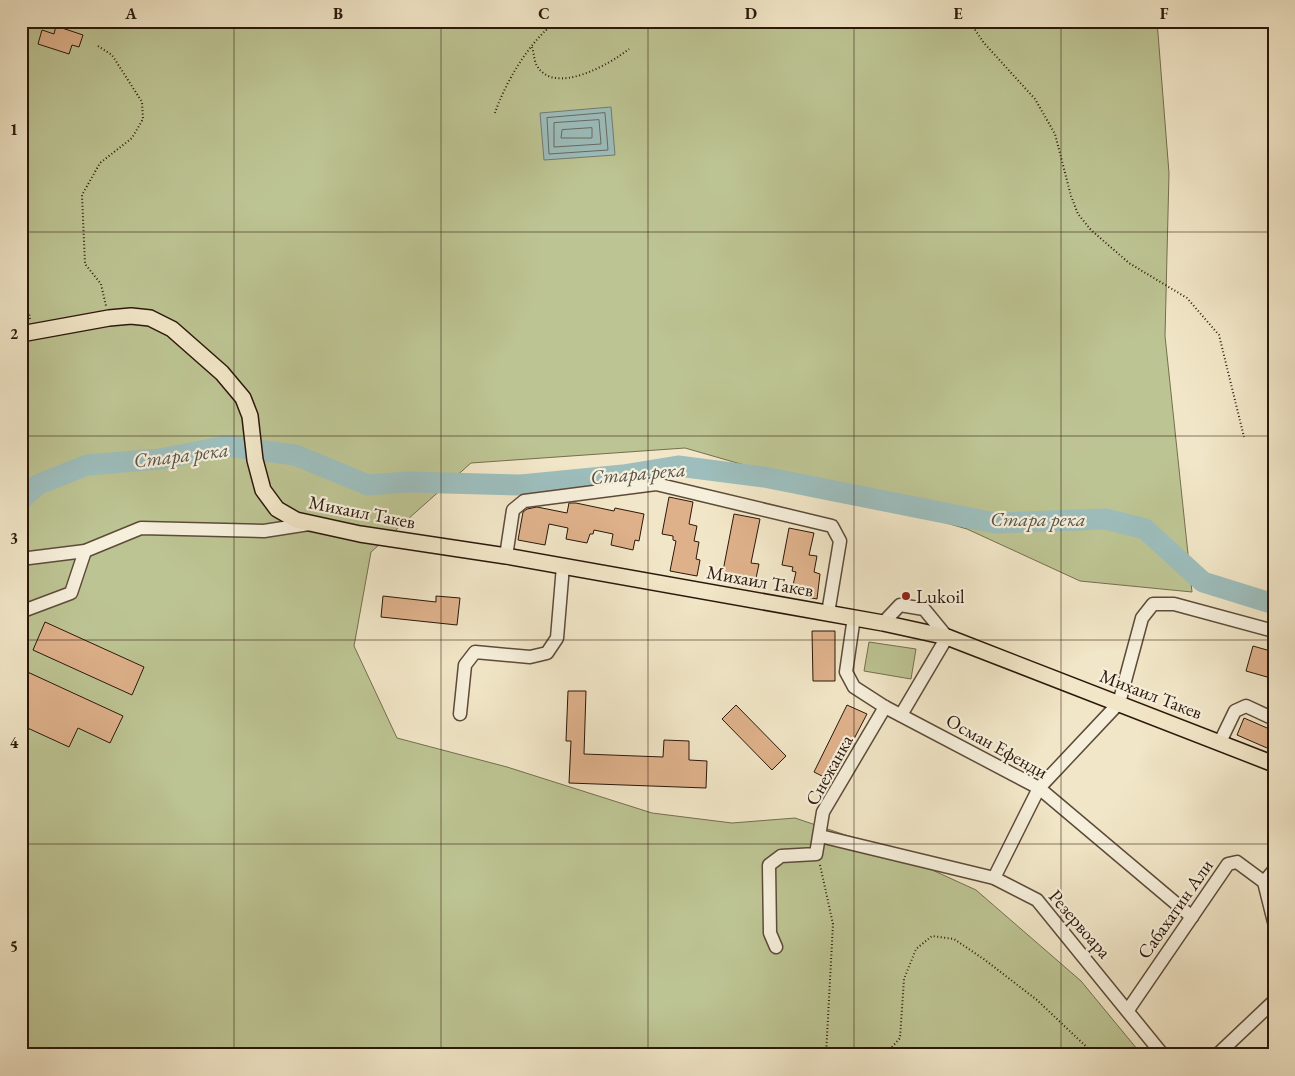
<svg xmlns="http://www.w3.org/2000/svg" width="1295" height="1076" font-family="'EB Garamond',serif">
  <rect width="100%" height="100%" fill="#f1e6c7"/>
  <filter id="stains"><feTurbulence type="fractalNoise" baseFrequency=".004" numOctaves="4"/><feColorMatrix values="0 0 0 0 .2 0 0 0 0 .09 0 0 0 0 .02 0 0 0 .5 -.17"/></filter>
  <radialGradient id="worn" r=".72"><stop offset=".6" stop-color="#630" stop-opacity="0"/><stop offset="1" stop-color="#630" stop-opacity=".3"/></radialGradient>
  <g fill="#bdc493" stroke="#746e4f">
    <polygon points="21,21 1157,21 1169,173 1165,336 1192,592 1080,581 967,529 685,448 471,463 371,552 354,646 397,738 507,767 652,813 732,823 795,818 884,848 976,890 1081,981 1142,1055 21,1055"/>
    <polygon points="869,642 916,649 911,679 864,671"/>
  </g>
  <polygon fill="#9dbebd" stroke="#707b76" points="611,107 615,155 544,160 540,113"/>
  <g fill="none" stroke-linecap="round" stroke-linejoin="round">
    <g stroke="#646a64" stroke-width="1">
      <polygon points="605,113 608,150 549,154 547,118"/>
      <polygon points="599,120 601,144 554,147 554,123"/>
      <polygon points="592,128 592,138 561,138 562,130"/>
    </g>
    <polyline stroke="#9dbebd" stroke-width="21" points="21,500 37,485 87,465 160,459 226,446 295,455 368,485 408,482 521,485 623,475 678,466 764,477 995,523 1106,519 1145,529 1203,582 1274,604"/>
  </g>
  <g fill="#deb18b" stroke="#2c170b">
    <polygon points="56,26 83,35 79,47 72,45 69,54 38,44 42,30 54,34"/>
    <polygon points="669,497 693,502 689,524 697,526 694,541 699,542 696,559 700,560 697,576 670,571 676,541 673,540 673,536 662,534"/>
    <polygon points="569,503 576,503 614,511 615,508 644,514 639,541 635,540 633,550 611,545 613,534 594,530 593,534 590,534 587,543 566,539 568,528 549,524 545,545 518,540 523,512 527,509 537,507 567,513"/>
    <polygon points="734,514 760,519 751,563 759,564 755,583 722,576"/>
    <polygon points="789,528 814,533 809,555 817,556 814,572 820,574 817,599 791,594 796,572 792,571 793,567 782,565"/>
    <polygon points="383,596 436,602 436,596 460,598 457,625 381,617"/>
    <polygon points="45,622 144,667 132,695 33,650"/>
    <polygon points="812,631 835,631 835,681 813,681"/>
    <polygon points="1253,646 1274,652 1274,679 1246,671"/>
    <polygon points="21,669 123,716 110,743 78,728 69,747 21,725"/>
    <polygon points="568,691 586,691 584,754 663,757 664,740 689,741 689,760 707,761 706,788 569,783 571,741 566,741"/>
    <polygon points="736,705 786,756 772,770 722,719"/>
    <polygon points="847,705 867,714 832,781 814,772"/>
    <polygon points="1244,718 1274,731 1274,751 1237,735"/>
  </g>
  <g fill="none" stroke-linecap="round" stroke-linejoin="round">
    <defs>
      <g id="minor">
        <polyline points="506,556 513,510 524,501 656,484 832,526 840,541 828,613"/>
        <polyline points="21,559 85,551 141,528 264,531 309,524"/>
        <polyline points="21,614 23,611 71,593 85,551"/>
        <polyline points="854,617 846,672 854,687 885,707 1039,788 1192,917"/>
        <polyline points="883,623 900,605 924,609 947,637 901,715"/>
        <polyline points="460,714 465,665 475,652 530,657 547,653 557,638 563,566"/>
        <polyline points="1220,742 1235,711 1246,706 1274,719"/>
        <polyline points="820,836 994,878 1037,900 1163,1055"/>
        <polyline points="1274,870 1264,882 1274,922"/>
        <polyline points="994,878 1039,788 1119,703 1142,618 1153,604 1174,604 1274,631"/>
        <polyline points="776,947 770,933 769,865 781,856 816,854 823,812 885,707"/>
        <polyline points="1128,1010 1228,864 1237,862 1264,882"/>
        <polyline points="1217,1055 1274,1001"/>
      </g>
      <polyline id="major" points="21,334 109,318 131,316 150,318 172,329 222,373 243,398 250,416 255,460 263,490 277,509 296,520 360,534 506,556 883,623 947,637 1274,764"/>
    </defs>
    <use href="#minor" stroke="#5d4b3a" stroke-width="15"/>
    <use href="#major" stroke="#2c170b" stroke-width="18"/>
    <g stroke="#2c170b" stroke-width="2" stroke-dasharray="1 2.5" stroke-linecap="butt">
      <polyline points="969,21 984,43 1035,99 1055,134 1071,196 1078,214 1091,230 1129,263 1187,298 1219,335 1244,437"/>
      <polyline points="98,46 112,55 142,102 143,119 132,138 100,163 82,195 85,264 101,284 106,306"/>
      <path d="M532,47C534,53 534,61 537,66C555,96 610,64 629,49"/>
      <path d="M495,113C505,83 530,40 557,21"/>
      <polyline points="21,309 29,313 30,320"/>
      <polyline points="820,865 833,924 826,1055"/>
      <polyline points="885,1055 900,1038 904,979 916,949 932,936 954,939 985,960 1037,1000 1095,1055"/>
    </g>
    <use href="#minor" stroke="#f6efdb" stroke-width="12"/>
    <use href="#major" stroke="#f1e6c7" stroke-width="15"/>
  </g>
  <path fill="none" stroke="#2c170b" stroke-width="1" stroke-opacity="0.55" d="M234,21V1055M441,21V1055M648,21V1055M854,21V1055M1061,21V1055M21,232H1274M21,436H1274M21,640H1274M21,844H1274"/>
  <circle fill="#8f2418" stroke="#f6efdb" stroke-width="2" cx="906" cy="596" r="5"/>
  <g text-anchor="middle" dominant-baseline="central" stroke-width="4.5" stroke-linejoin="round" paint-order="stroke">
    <g font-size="19" fill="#2c170b" stroke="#f6efdb">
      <text transform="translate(362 512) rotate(11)">Михаил Такев</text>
      <text transform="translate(760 581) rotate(10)">Михаил Такев</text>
      <text transform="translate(1151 694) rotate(21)">Михаил Такев</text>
      <text transform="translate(997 746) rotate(29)">Осман Ефенди</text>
      <text transform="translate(829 770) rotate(-61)">Снежанка</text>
      <text transform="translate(1175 909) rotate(-55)">Сабахатин Али</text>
      <text transform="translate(1080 924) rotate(49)">Резервоара</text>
    </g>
    <g font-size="19" fill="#2c170b" stroke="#f6efdb" text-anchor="start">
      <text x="916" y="596">Lukoil</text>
    </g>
    <g font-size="20" font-style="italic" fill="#545149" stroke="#f6efdb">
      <text transform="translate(181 455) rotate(-7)">Стара река</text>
      <text transform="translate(638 473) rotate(-5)">Стара река</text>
      <text x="1038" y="519">Стара река</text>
    </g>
  </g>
  <rect width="1295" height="1076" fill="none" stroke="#f1e6c7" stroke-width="55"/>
  <rect x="28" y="28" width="1240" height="1020" fill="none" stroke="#2c170b" stroke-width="2"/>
  <g font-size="16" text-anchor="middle" font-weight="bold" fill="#2c170b">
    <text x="131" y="19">A</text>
    <text x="338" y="19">B</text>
    <text x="544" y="19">C</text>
    <text x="751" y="19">D</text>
    <text x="958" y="19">E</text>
    <text x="1164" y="19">F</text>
    <text x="14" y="135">1</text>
    <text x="14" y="339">2</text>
    <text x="14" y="544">3</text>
    <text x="14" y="748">4</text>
    <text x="14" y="952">5</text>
  </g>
  <rect width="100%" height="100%" filter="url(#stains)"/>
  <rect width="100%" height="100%" fill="url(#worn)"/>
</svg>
